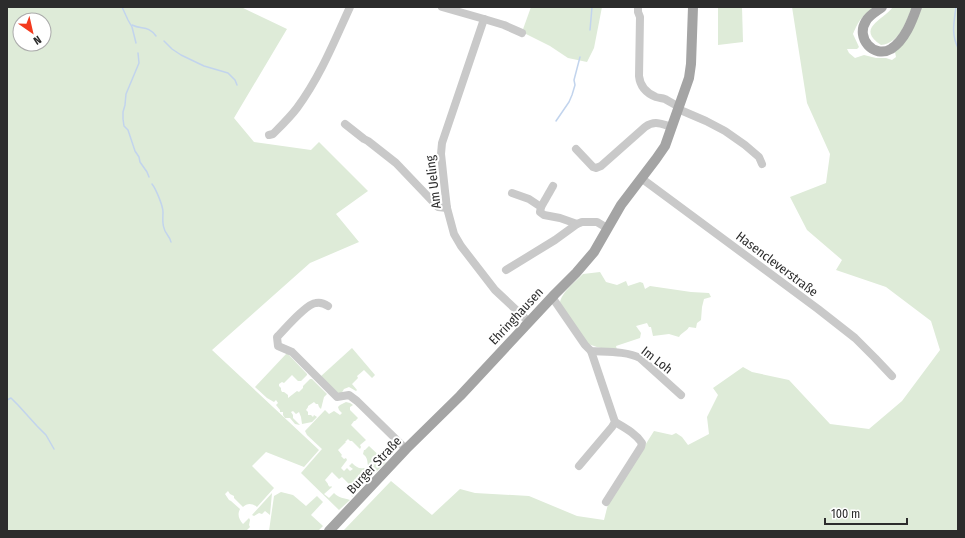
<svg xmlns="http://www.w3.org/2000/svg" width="965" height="538" font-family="'Fira Sans Condensed',sans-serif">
  <rect width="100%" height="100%" fill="#fff"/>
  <g fill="#deebd8" fill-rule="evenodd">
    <path d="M7,7H241L287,29L234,118L254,142L311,150L319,142L368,191L336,214L359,242L310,263L212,350L319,450L304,467L266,452L252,466L274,488L257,507C252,503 247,503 243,507L234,498V496L230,494L228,491L225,494L229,500L231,501L240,509C237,515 239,519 243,524L249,518L250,520L249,525L250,527L246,531H7ZM20,20H44V44H20Z"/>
    <polygon points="531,7 602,7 594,48 587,62 568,58 550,46 522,32"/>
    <polygon points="718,7 742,7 743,42 718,45"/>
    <path d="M792,7H874C862,16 859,20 853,34L859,47L857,49H847L849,53L855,58L864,55L876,58H886L892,60L896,57L895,52L905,41L920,7H958V531H343L391,481L432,515L460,489L475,493L529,496L577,516L604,520L608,504L654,431L672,435L676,433L682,437L688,445L709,434L707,417L718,395L713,388L743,367L752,372L789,380L830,424L869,429L902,401L940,350L931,321L886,287L836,270L842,260L807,230L790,197L826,183L830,154L807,103Z"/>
    <path d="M893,7H912C906,22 900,43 881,45C856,28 882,21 893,7Z"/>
    <path d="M600,272L606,282L617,285L626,281L628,286L640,282L643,283L645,289L650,286L691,292L709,293L711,297L704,299L702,307L701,320L697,323L696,328L689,327C686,332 682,332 679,337L669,334L653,336L651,327H649L647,323L636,326L641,333L640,338L616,346L617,350C606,349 596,348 587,343L560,303C561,293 575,282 582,275L583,274Z"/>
    <polygon points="352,348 375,375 372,378 364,370 357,376 358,378 352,384 357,390 356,391 349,387 344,389 341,394 339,394 320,377"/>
    <polygon points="287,353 307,374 307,375 301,381 298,381 292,375 284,383 282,382 279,384 279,386 281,388 281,390 282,392 284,392 288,395 288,398 297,391 299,392 303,388 303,386 310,379 312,379 327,394 324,397 321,409 319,407 318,404 316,404 314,402 308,406 308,407 306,410 308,412 308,415 311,415 313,417 314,415 317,417 312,422 302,424 301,417 299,412 296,414 293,411 291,412 293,415 293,418 300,425 295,424 290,418 285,418 283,415 283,412 280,412 280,410 276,405 278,403 276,400 274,402 267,398 255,387"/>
    <path d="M346,402L350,403L353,405L350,407V410L358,418L355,421H354L351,425L366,440L360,445L361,447L360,449L352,441H350L348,439L345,442H346L338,450L342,455L341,456L344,459L346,458L347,460L341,468L344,471L347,468L350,471L353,469L349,466L352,463C356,467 359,469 364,468L373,475L352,497L349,484L342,477L339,479L332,472L325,480L328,484V485L330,487L331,486L332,487L324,494L329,498L334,493C339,498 344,498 350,500L339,510L301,473L322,449L307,435L305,431L325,410L329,414L334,411L340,415L342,413L339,410L338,407L340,405Z"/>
    <path d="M369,446L386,462L375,473L368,466C367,461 368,458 363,454L364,450H365Z"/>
    <polygon points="281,492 293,495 306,506 317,496 323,502 311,515 323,526 318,531 269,531 274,496"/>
    <polygon points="272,493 270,515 265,511 262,514 259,513 254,516 252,515"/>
  </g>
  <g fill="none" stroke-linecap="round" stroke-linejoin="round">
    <g stroke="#c2d4ed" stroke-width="1.5">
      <polyline points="122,7 128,20 132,27 136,43"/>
      <path d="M956,7C954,22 951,34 958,48"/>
      <path d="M132,25C142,30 148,25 156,36"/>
      <polyline points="590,30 592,7"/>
      <polyline points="164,41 172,49 181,55 204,66 228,73 235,80 237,85"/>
      <polyline points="138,53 139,63 126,94 125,105 123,112 123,119 124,126 128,130 135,151 139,157 140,162 147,172 149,177"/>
      <polyline points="556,121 569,102 572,95 575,85 574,80 580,57"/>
      <path d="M152,184C156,189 163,206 163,212C163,217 162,223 164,228C165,234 170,236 171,242"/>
      <polyline points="7,400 11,398 18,405 37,426 46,435 54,449"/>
    </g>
    <g stroke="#c9c9c9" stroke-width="8">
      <polyline points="442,7 484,19 442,143 441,154 445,191 447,208 454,234 461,246 495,290 529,322"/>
      <path d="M638,7V12L640,17L639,76C640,86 646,93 656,97C659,98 662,98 665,99C670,102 674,104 679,107"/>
      <polyline points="484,19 504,25 522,33"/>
      <polyline points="678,109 706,121 725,131 745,145 759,157 762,164"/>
      <polyline points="345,124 364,139 368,141 396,163 438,207 447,208"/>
      <path d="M269,135L273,134L276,131C283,124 291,116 297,108C320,77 334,42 350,7"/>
      <path d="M576,149L593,167L596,168L601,166L645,127C655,120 661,124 672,127"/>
      <polyline points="641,178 818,309 855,338 875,358 892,376"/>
      <polyline points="512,193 529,199 541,207 540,212 544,215 560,218 577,224"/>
      <polyline points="541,207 553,186"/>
      <polyline points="506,270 555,240 577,224 582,222 597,222 607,228"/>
      <path d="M552,297L585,345L591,351C605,352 627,351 640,358L681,395"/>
      <path d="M328,306C325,304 320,302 316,303C307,303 284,330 277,337L278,346L292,352L337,397L349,395L357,401L406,449"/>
      <polyline points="579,466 612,427 615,422 591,351"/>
      <path d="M606,502L641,447L642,443C635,433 625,428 615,422"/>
    </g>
    <g stroke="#a4a4a4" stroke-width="10">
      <path d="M882,7C877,11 869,15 866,21C855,38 874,59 891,49C905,40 912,21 917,7"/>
      <polyline points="329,531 406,449 460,396 555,294 576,273 594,252 621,205 656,159 665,146 689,78 691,64 693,7"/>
    </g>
  </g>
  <g text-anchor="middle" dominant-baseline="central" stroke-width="4" stroke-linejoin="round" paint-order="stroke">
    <g font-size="13" fill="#2c2c2c" stroke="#fff">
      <text transform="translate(433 182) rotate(-97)">Am Ueling</text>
      <text transform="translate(777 264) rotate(37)">Hasencleverstraße</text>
      <text transform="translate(516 316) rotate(-47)">Ehringhausen</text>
      <text transform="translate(657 360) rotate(38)">Im Loh</text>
      <text transform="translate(374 465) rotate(-47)">Burger Straße</text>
    </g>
  </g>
  <rect width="965" height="538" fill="none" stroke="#2c2c2c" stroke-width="16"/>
  <g transform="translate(32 32) rotate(146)"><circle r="19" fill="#ffffff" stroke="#ababab"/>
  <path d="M0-3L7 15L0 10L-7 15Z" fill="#f33a1e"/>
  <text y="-6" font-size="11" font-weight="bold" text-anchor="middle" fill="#2c2c2c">N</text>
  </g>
  <path d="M825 518v6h82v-6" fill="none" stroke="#2c2c2c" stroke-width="2"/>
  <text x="831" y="518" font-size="12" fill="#2c2c2c" stroke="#ffffff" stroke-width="3" paint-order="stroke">100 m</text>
</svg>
